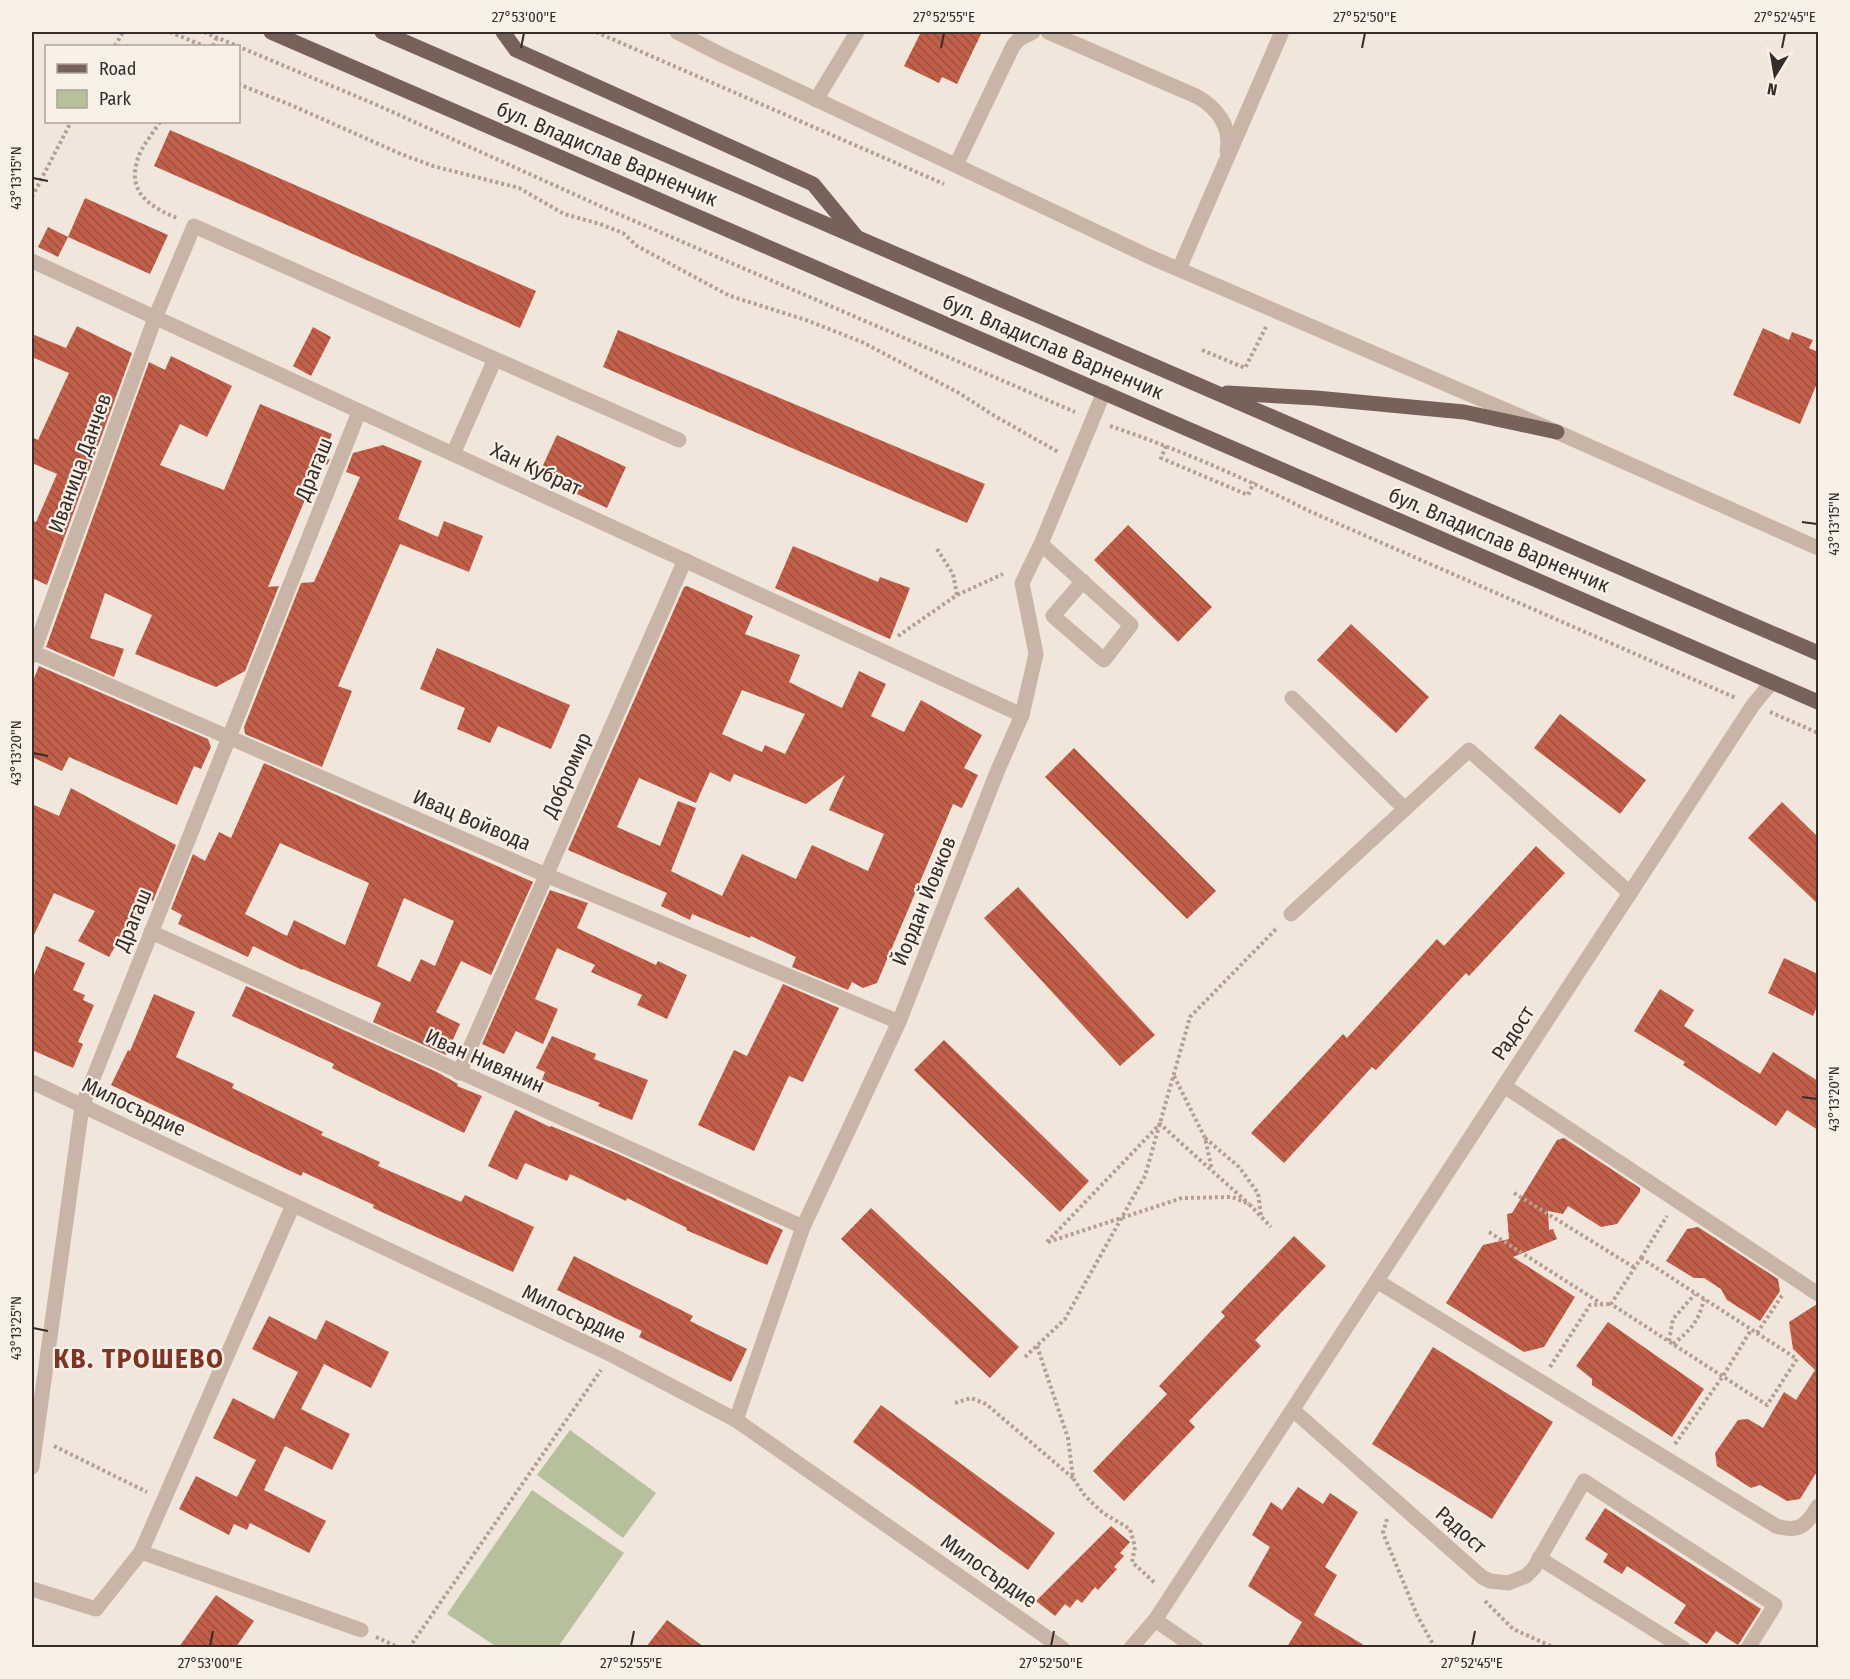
<svg xmlns="http://www.w3.org/2000/svg" width="1850" height="1679" font-family="'Fira Sans Condensed',sans-serif">
  <defs>
    <pattern id="building-back-hatch" width="6" height="6" patternUnits="userSpaceOnUse" patternTransform="scale(1.5)"><rect width="6" height="6" fill="#c25f49"/><path d="M-1 5l2 2M0 0l6 6M5-1l2 2" fill="none" stroke="#9e4f3d"/></pattern>
  </defs>
  <rect width="100%" height="100%" fill="#f1e6dc"/>
  <g fill="#b6c09c">
    <polygon points="570,1430 656,1493 623,1538 537,1475"/>
    <polygon points="532,1490 624,1553 558,1647 497,1647 447,1614"/>
  </g>
  <g fill="url(#building-back-hatch)" fill-rule="evenodd">
    <polygon points="921,32 982,32 957,84 942,77 939,83 904,66"/>
    <polygon points="170,130 536,291 520,328 154,166"/>
    <polygon points="85,198 168,235 150,274 68,237"/>
    <polygon points="48,227 68,237 58,257 38,247"/>
    <polygon points="77,326 132,353 47,585 32,578 32,521 36,522 57,474 32,463 32,437 38,440 69,373 32,357 32,334 66,348"/>
    <polygon points="313,327 331,337 311,376 293,366"/>
    <polygon points="1763,328 1789,340 1792,332 1813,340 1809,348 1818,352 1818,381 1800,424 1733,395"/>
    <polygon points="618,330 985,484 967,523 603,367"/>
    <polygon points="171,356 232,386 207,437 180,424 160,465 224,490 260,404 332,434 321,461 330,459 327,465 321,462 268,587 279,586 245,671 216,687 135,654 152,615 105,593 90,638 124,649 114,677 46,647 149,362 165,370"/>
    <polygon points="557,435 626,467 607,508 538,476"/>
    <polygon points="383,445 422,461 398,519 438,537 444,521 483,536 469,572 400,544 338,686 352,691 322,767 245,734 244,727 301,583 314,582 360,477 346,472 353,453"/>
    <polygon points="1128,525 1212,607 1178,642 1094,560"/>
    <polygon points="793,546 878,582 880,577 910,588 890,639 775,588"/>
    <path d="M687,586L753,616L745,634L800,655L789,682L842,708L859,671L886,684L871,716L904,732L921,700L982,735L964,768L978,775L962,808L953,804L877,983L863,988L852,982L848,990L792,967L796,957L751,936L750,938L692,914L690,920L661,906L667,893L568,850L684,587ZM742,690L805,714L785,754L765,745L762,752L722,734ZM710,772L730,782L734,774L806,804L845,775L829,810L884,834L868,871L812,845L796,879L742,854L722,896L671,871L696,808L678,801L660,846L617,827L639,778L696,803Z"/>
    <polygon points="1351,624 1429,697 1396,733 1317,660"/>
    <polygon points="437,648 570,705 551,749 498,726 490,743 457,729 465,708 420,689"/>
    <polygon points="39,666 208,739 211,747 201,769 194,766 177,805 69,757 62,771 32,757 32,683"/>
    <polygon points="1560,714 1646,780 1620,814 1534,748"/>
    <polygon points="1074,748 1216,891 1187,919 1045,777"/>
    <path d="M264,763L533,882L491,975L461,961L436,1012L460,1024L446,1055L373,1022L381,1003L303,969L302,970L253,946L248,957L178,924L182,915L171,909L193,854L205,861L219,832L231,838ZM280,843L369,883L345,945L294,920L287,936L245,914ZM404,898L454,921L435,966L421,959L410,982L377,966Z"/>
    <polygon points="71,788 176,845 153,901 148,898 134,930 127,926 109,957 78,941 95,911 54,893 32,939 32,804 59,816"/>
    <polygon points="1782,802 1818,837 1818,904 1748,838"/>
    <polygon points="1536,846 1565,873 1469,976 1466,973 1376,1070 1372,1067 1284,1163 1251,1133 1343,1034 1347,1038 1437,939 1444,946"/>
    <polygon points="1018,887 1155,1035 1120,1066 984,918"/>
    <polygon points="550,890 588,903 577,928 656,965 658,961 687,975 667,1019 637,1005 642,995 591,972 595,965 557,948 535,999 558,1009 543,1044 516,1031 504,1054 482,1044"/>
    <polygon points="46,946 85,963 73,990 85,995 83,1000 94,1005 78,1042 83,1044 73,1068 32,1050 32,980"/>
    <polygon points="1784,958 1818,974 1818,1004 1813,1016 1768,993"/>
    <polygon points="783,984 839,1008 803,1082 789,1076 754,1151 698,1125 734,1050 747,1056"/>
    <polygon points="246,986 437,1072 458,1084 457,1086 482,1096 464,1133 332,1068 334,1064 232,1016"/>
    <polygon points="1660,989 1694,1010 1684,1026 1760,1074 1773,1052 1818,1081 1818,1130 1787,1110 1776,1126 1683,1065 1685,1062 1634,1031"/>
    <polygon points="154,994 195,1012 176,1057 234,1084 232,1088 323,1132 321,1135 380,1162 378,1166 461,1202 465,1195 534,1227 513,1272 373,1208 374,1205 303,1172 301,1176 111,1085 128,1050 130,1051"/>
    <polygon points="552,1036 596,1054 594,1059 648,1080 632,1120 598,1106 600,1103 542,1080 545,1072 536,1068"/>
    <polygon points="944,1040 1089,1181 1060,1212 914,1070"/>
    <polygon points="515,1110 550,1127 551,1126 616,1153 783,1230 767,1265 686,1230 687,1228 627,1198 626,1201 570,1174 567,1181 525,1163 517,1180 488,1166"/>
    <polygon points="1564,1138 1640,1188 1640,1192 1617,1224 1601,1227 1568,1206 1563,1214 1548,1211 1549,1230 1553,1229 1557,1239 1513,1257 1575,1297 1544,1347 1524,1352 1446,1303 1483,1245 1509,1239 1507,1214 1512,1213 1557,1140"/>
    <polygon points="871,1208 1019,1347 990,1378 841,1239"/>
    <polygon points="1698,1227 1778,1279 1780,1291 1760,1321 1727,1300 1721,1289 1704,1278 1694,1278 1666,1261 1687,1229"/>
    <polygon points="1294,1236 1326,1266 1255,1340 1261,1346 1189,1421 1195,1427 1124,1501 1093,1471 1167,1394 1159,1386 1225,1316 1221,1312"/>
    <polygon points="574,1256 693,1316 690,1321 747,1349 731,1382 639,1337 642,1331 557,1290"/>
    <polygon points="1817,1304 1818,1304 1818,1470 1800,1499 1787,1501 1760,1485 1751,1488 1717,1466 1715,1453 1738,1420 1748,1419 1763,1428 1784,1392 1796,1400 1815,1370 1793,1349 1789,1322"/>
    <polygon points="269,1316 316,1340 326,1320 389,1352 371,1388 324,1364 301,1409 350,1434 332,1470 285,1446 264,1490 326,1521 309,1553 250,1523 247,1530 234,1524 229,1535 179,1509 196,1476 237,1497 256,1460 213,1438 233,1398 274,1419 298,1372 252,1349"/>
    <polygon points="1608,1322 1704,1389 1672,1437 1592,1385 1592,1379 1576,1366"/>
    <polygon points="1433,1347 1553,1422 1492,1519 1372,1444"/>
    <polygon points="881,1405 1055,1533 1028,1570 853,1442"/>
    <polygon points="1298,1487 1323,1504 1330,1493 1358,1512 1325,1567 1337,1575 1314,1615 1367,1647 1287,1647 1302,1622 1248,1586 1270,1547 1252,1535 1271,1502 1282,1510"/>
    <polygon points="1605,1508 1761,1609 1738,1645 1716,1631 1707,1644 1674,1623 1686,1605 1627,1566 1622,1574 1603,1562 1608,1554 1585,1539"/>
    <polygon points="1111,1526 1130,1542 1120,1553 1124,1556 1114,1567 1117,1569 1098,1590 1095,1587 1082,1603 1077,1599 1070,1608 1065,1604 1055,1616 1036,1601"/>
    <polygon points="216,1595 254,1621 236,1647 179,1647"/>
    <polygon points="667,1620 704,1647 646,1647"/>
  </g>
  <g fill="none" stroke-linecap="round" stroke-linejoin="round">
    <g stroke="#b59f92" stroke-width="4" stroke-dasharray="3 3" stroke-linecap="butt">
      <polyline points="170,32 204,46"/>
      <polyline points="204,32 377,105 609,210 1075,412"/>
      <polyline points="596,32 944,184"/>
      <polyline points="115,46 123,32"/>
      <polyline points="213,46 217,37"/>
      <polyline points="238,84 291,105 401,154 433,166 519,188 564,214 600,224 623,233 637,246 730,296 806,320 862,342 959,393 993,415 1060,453"/>
      <path d="M160,122C153,133 142,146 138,158C126,192 150,207 177,218"/>
      <polyline points="32,197 71,122"/>
      <polyline points="1202,350 1245,368 1266,327"/>
      <path d="M1110,426C1178,449 1245,478 1309,511L1736,698"/>
      <polyline points="1166,446 1161,458 1248,495 1254,482"/>
      <polyline points="937,549 953,574 957,595"/>
      <polyline points="898,636 957,595 1003,574"/>
      <polyline points="1770,712 1818,733"/>
      <polyline points="1174,1076 1205,1138 1212,1170"/>
      <polyline points="1205,1138 1239,1167 1258,1193 1261,1215"/>
      <polyline points="1514,1193 1635,1268"/>
      <polyline points="1489,1232 1602,1304"/>
      <polyline points="1047,1242 1160,1124 1249,1204"/>
      <polyline points="1048,1242 1182,1198 1232,1197 1249,1204 1271,1227"/>
      <polygon points="1641,1258 1797,1359 1767,1405 1611,1304"/>
      <polyline points="1641,1258 1667,1216"/>
      <polyline points="1757,1333 1783,1294"/>
      <polyline points="1669,1341 1673,1319 1695,1294"/>
      <path d="M1673,1344C1691,1330 1699,1321 1704,1299"/>
      <polyline points="1037,1346 1068,1438 1073,1478 1085,1496 1103,1513 1130,1529 1135,1547 1132,1562 1156,1584"/>
      <polyline points="1025,1357 1065,1319 1145,1176 1190,1017 1278,927"/>
      <polyline points="1550,1367 1590,1305 1611,1304"/>
      <polyline points="955,1403 971,1398 986,1404 1073,1478"/>
      <polyline points="1675,1444 1723,1376 1751,1330"/>
      <polyline points="54,1446 147,1492"/>
      <polyline points="1387,1519 1383,1533 1417,1615 1435,1648"/>
      <polyline points="1485,1601 1513,1629 1555,1648"/>
      <polyline points="376,1637 400,1648"/>
      <polyline points="409,1648 601,1370"/>
    </g>
    <g stroke="#c9b5a8" stroke-width="15">
      <polyline points="677,32 722,55 1150,257 1557,432 1818,548"/>
      <path d="M1048,32L1196,96C1216,107 1232,126 1227,151"/>
      <polyline points="816,100 857,32"/>
      <polyline points="956,165 1013,46 1019,39 1033,32"/>
      <polyline points="32,261 1022,715"/>
      <polyline points="1179,269 1281,34"/>
      <polyline points="495,359 679,440"/>
      <polyline points="1041,544 1131,625 1104,660 1053,616 1083,581"/>
      <polyline points="32,652 546,875 899,1022"/>
      <polyline points="32,656 155,318 194,226 495,359 453,454"/>
      <polyline points="1292,698 1405,809"/>
      <polyline points="1291,914 1469,750 1630,893"/>
      <polyline points="151,932 803,1227"/>
      <polyline points="459,1073 685,560"/>
      <polyline points="32,1082 612,1355 736,1420 1062,1648"/>
      <polyline points="1504,1086 1818,1294"/>
      <path d="M1377,1281L1776,1526C1799,1533 1806,1526 1818,1506"/>
      <polyline points="1293,1410 1482,1577 1490,1581 1508,1583 1526,1576 1534,1568 1584,1481 1775,1605 1748,1648"/>
      <polyline points="736,1420 803,1227 899,1022 997,772 1022,715 1036,654 1022,583 1041,544 1104,392"/>
      <polyline points="32,1467 82,1106 359,412"/>
      <polyline points="141,1552 293,1205"/>
      <polyline points="1539,1558 1683,1648"/>
      <polyline points="32,1589 96,1609 141,1552 361,1630"/>
      <polyline points="1155,1620 1196,1648"/>
      <polyline points="1131,1648 1155,1620 1753,705 1772,682"/>
    </g>
    <g stroke="#77625a" stroke-width="15">
      <polyline points="271,32 1818,702"/>
      <polyline points="382,32 1818,653"/>
      <polyline points="503,32 516,50 813,184 855,235"/>
      <polyline points="1227,393 1316,398 1464,412 1557,432"/>
    </g>
  </g>
  <path fill="none" stroke="#362c28" stroke-width="2" d="M521,48L524,33M941,48L944,33M1362,48L1365,33M1782,48L1785,33M33,178L48,181M1802,522L1817,524M33,753L48,756M1802,1097L1817,1099M33,1328L48,1331M210,1646L213,1631M631,1646L634,1631M1051,1646L1054,1631M1472,1646L1475,1631"/>
  <g text-anchor="middle" dominant-baseline="central" stroke-width="4.5" stroke-linejoin="round" paint-order="stroke">
    <g font-size="21" fill="#362c28" stroke="#f9f0e8">
      <text transform="translate(607 154) rotate(23)">бул. Владислав Варненчик</text>
      <text transform="translate(1053 347) rotate(23)">бул. Владислав Варненчик</text>
      <text transform="translate(80 463) rotate(-70)">Иваница Данчев</text>
      <text transform="translate(314 469) rotate(-68)">Драгаш</text>
      <text transform="translate(536 469) rotate(25)">Хан Кубрат</text>
      <text transform="translate(1499 540) rotate(23)">бул. Владислав Варненчик</text>
      <text transform="translate(567 775) rotate(-66)">Добромир</text>
      <text transform="translate(472 820) rotate(23)">Ивац Войвода</text>
      <text transform="translate(924 901) rotate(-68)">Йордан Йовков</text>
      <text transform="translate(133 920) rotate(-68)">Драгаш</text>
      <text transform="translate(1513 1033) rotate(-57)">Радост</text>
      <text transform="translate(485 1061) rotate(24)">Иван Нивянин</text>
      <text transform="translate(134 1107) rotate(25)">Милосърдие</text>
      <text transform="translate(574 1314) rotate(25)">Милосърдие</text>
      <text transform="translate(1461 1530) rotate(41)">Радост</text>
      <text transform="translate(989 1571) rotate(35)">Милосърдие</text>
    </g>
    <g font-size="27" font-weight="bold" letter-spacing="1.5" fill="#823424" stroke="#f9f0e8">
      <text x="139" y="1359">КВ. ТРОШЕВО</text>
    </g>
  </g>
  <rect width="1850" height="1679" fill="none" stroke="#f9f0e8" stroke-width="66"/>
  <rect x="45" y="45" width="195" height="78" fill="#f9f0e8" stroke="#aba29b" stroke-width="1.5"/>
  <rect x="57" y="64" width="30" height="9" fill="#77625a" stroke="#aba29b" stroke-width="1.5"/>
  <text x="99" y="75" font-size="18" fill="#362c28">Road</text>
  <rect x="57" y="90" width="30" height="18" fill="#b6c09c" stroke="#aba29b" stroke-width="1.5"/>
  <text x="99" y="105" font-size="18" fill="#362c28">Park</text>
  <g transform="translate(1775 75) rotate(191)" stroke="#f9f0e8" stroke-width="4.5" paint-order="stroke">
  <path d="M0-4.5L10 22L0 15L-10 22Z" fill="#362c28"/>
  <text y="-9" font-size="16" font-weight="bold" text-anchor="middle" fill="#362c28">N</text>
  </g>
  <rect x="33" y="33" width="1784" height="1613" fill="none" stroke="#362c28" stroke-width="2"/>
  <g font-size="15" text-anchor="middle" fill="#362c28">
    <text x="524" y="22">27°53'00"E</text>
    <text x="944" y="22">27°52'55"E</text>
    <text x="1365" y="22">27°52'50"E</text>
    <text x="1785" y="22">27°52'45"E</text>
    <text transform="translate(16 178) rotate(-90)" y="5">43°13'15"N</text>
    <text transform="translate(1834 524) rotate(-90)" y="5">43°13'15"N</text>
    <text transform="translate(16 753) rotate(-90)" y="5">43°13'20"N</text>
    <text transform="translate(1834 1099) rotate(-90)" y="5">43°13'20"N</text>
    <text transform="translate(16 1328) rotate(-90)" y="5">43°13'25"N</text>
    <text x="210" y="1668">27°53'00"E</text>
    <text x="631" y="1668">27°52'55"E</text>
    <text x="1051" y="1668">27°52'50"E</text>
    <text x="1472" y="1668">27°52'45"E</text>
  </g>
</svg>
